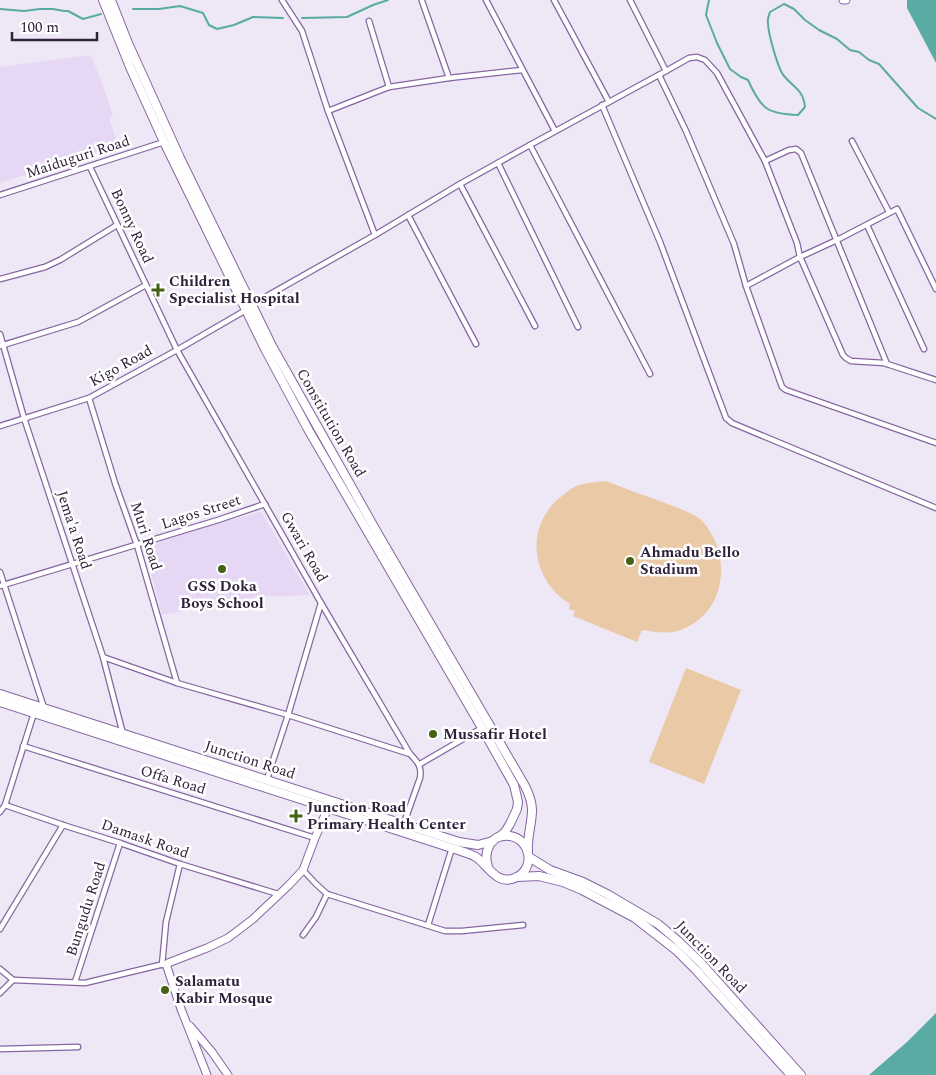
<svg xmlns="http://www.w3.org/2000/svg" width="936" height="1075" font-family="Spectral,serif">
  <rect width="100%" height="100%" fill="#eee7f5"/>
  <g fill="#e6d7f5">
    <polygon points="91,55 103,86 113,116 109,118 118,146 0,183 0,67"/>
    <polygon points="261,512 310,595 257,597 162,615 143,542"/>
  </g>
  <g fill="#eac9a6">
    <path d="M606,481C624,488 642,495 660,501C673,507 695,512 704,523C732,556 726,612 683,629C670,635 656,632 642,630L637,642L573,616L575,611L569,609L570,604C533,581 524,531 557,500C563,495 570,489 576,486C586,483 596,482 606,481Z"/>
    <polygon points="686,668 741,690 704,784 649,762"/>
  </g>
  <g fill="#59aba3">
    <polygon points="907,0 936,0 936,63 907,8"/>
    <polygon points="936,1013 936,1075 869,1075 907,1042"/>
  </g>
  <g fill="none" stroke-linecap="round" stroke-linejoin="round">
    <g stroke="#59aba3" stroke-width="2">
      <path d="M709,0L706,15L717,43L730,69L741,77L748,80C761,109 767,114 798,115L805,107C803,89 794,88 784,76C778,69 768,33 768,23C767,20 769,15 770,12L784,4L794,9L805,20L819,30L837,39L850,50L859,52L869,60L879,64L918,108L936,119"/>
      <polyline points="0,9 24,11 40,9 53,9 64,11 68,11 83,19 101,14"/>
      <polyline points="133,9 159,9 180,6 203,13 209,25 217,29 234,25 253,17 283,18"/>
      <polyline points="302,18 347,17 373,5 388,0"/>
    </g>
    <defs>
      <g id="street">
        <polyline points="282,0 302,31 328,111 375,235"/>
        <polyline points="486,0 555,131"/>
        <polyline points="554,0 609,102"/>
        <polyline points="630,0 666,71"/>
        <polyline points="422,1 449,78"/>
        <polyline points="369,21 389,87"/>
        <polyline points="659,75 686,131 734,244 746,286 782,387 786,390 936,443"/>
        <polyline points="602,105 660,242 726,418 732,423 936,508"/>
        <polyline points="328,111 389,87 449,78 522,70"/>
        <polyline points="852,141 889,212"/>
        <polyline points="530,145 650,374"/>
        <polyline points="765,161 789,150 796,149 801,153 887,364"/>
        <polyline points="498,163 578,327"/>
        <path d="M90,167L177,350L321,603L410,754C418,762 422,767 420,778L404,823"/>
        <polyline points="460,184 535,326"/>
        <polyline points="0,195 164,142"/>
        <polyline points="408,215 476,344"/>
        <polyline points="867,225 924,349"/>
        <polyline points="0,279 45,267 60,260 117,225"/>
        <polyline points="746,286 800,257 837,240 897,209 936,289"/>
        <polyline points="251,305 375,235 460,184 530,145 666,71 689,58 697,57 705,60 717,73 765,161 797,243 800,257 804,266 843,355 846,358 851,361 884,363 936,380"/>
        <polyline points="0,334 24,418 103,657 123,734"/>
        <polyline points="0,346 78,322 146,285"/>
        <polyline points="89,398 115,483 137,545 177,683"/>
        <polyline points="0,426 89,398 177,350 246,310"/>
        <polyline points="0,572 44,708"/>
        <polyline points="0,586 218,520 265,504"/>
        <polyline points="103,657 177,683 288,715 410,754"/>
        <polyline points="23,746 315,838"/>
        <polyline points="420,764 482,728"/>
        <polyline points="267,779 288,715 321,603"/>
        <polyline points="5,805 63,825 120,843 180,864 278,894"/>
        <polyline points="0,812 5,805 34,713"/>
        <polyline points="303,870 315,883 327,894 445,931 462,931 523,925"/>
        <polyline points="428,925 452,848"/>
        <polyline points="0,929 63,825"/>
        <polyline points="303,935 316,917 327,894"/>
        <polyline points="162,965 166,922 180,864"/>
        <polyline points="0,969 13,980"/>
        <polyline points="13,980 85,983 168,963"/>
        <polyline points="75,982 120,843"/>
        <polyline points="0,993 13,980"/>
        <polyline points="0,1049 78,1047"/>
      </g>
      <g id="secondary">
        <polyline points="843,0 846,0"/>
        <polyline points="190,1026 212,1052 228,1075"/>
        <polyline points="207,1075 181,1009 167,967 168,963 207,948 228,938 253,919 289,885 303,870 315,838 328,808"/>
      </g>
      <g id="primary">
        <polyline points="103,0 130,67 164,142 265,349 309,431 482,728 514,785 518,802 517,809 510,824 505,832 499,837"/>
        <path d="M111,0L128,43L180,158L272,346L378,534L525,786C529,794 532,801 532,810C532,824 527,836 528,851"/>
        <polyline points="0,694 459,842 478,845 493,841"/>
        <path d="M0,702L461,851C466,853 471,854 476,857C489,866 497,887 517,877C536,867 530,839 510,836C491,833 483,851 488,867"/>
        <polyline points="529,857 550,870 583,882 607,894 658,924 677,940 700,962 801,1075"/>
        <polyline points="517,877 539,876 563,882 582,890 635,918 676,950 696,970 791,1075"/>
      </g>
    </defs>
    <use href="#street" stroke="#8665a2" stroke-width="7"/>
    <use href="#secondary" stroke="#8665a2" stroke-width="9"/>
    <use href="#primary" stroke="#8665a2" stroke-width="10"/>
    <use href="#street" stroke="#fff" stroke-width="4.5"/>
    <use href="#secondary" stroke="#fff" stroke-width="7"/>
    <use href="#primary" stroke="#fff" stroke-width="8"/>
  </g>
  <g fill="#456113" stroke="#fff" stroke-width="2">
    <path d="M155.5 282.5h5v5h5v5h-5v5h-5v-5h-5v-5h5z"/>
    <circle cx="630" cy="561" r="5"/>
    <circle cx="222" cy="569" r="5"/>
    <circle cx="433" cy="734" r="5"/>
    <path d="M293.5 808.5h5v5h5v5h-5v5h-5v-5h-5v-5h5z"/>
    <circle cx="165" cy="990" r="5"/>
  </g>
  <g text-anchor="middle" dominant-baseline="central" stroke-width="5" stroke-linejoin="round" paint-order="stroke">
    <g font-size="15" fill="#30223c" stroke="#fff">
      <text transform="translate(78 157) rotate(-18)">Maiduguri Road</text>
      <text transform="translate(132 226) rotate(65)">Bonny Road</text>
      <text transform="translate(121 366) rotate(-29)">Kigo Road</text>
      <text transform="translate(331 423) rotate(60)">Constitution Road</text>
      <text transform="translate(201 512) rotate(-18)">Lagos Street</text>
      <text transform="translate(74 530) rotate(72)">Jema'a Road</text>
      <text transform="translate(146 536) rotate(72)">Muri Road</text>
      <text transform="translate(304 547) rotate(60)">Gwari Road</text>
      <text transform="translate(250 760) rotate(18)">Junction Road</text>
      <text transform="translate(173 780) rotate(17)">Offa Road</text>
      <text transform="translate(145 839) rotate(19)">Damask Road</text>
      <text transform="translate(86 909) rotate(-72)">Bungudu Road</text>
      <text transform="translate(711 957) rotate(46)">Junction Road</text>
    </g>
    <g font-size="15" font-weight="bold" fill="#30223c" stroke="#fff" text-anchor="start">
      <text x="169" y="281">Children<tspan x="169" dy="17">Specialist Hospital</tspan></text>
      <text x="640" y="552">Ahmadu Bello<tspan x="640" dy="17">Stadium</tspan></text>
      <text x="222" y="586" text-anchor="middle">GSS Doka<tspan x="222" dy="17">Boys School</tspan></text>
      <text x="443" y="734">Mussafir Hotel</text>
      <text x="307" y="807">Junction Road<tspan x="307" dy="17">Primary Health Center</tspan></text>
      <text x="175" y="981">Salamatu<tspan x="175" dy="17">Kabir Mosque</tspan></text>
    </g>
  </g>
  <path d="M12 32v8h85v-8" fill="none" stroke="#30223c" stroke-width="2.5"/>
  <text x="20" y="32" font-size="15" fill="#30223c" stroke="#ffffff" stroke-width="4" paint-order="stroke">100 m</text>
</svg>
